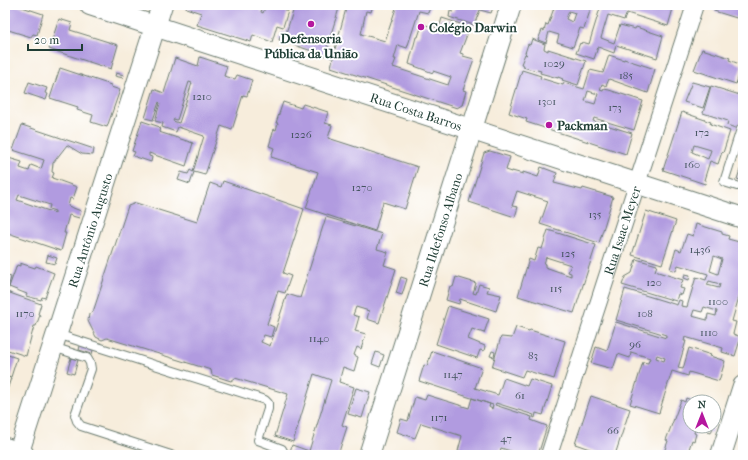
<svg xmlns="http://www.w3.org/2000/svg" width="748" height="460" font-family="'IM FELL French Canon',serif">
  <rect width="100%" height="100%" fill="#fff"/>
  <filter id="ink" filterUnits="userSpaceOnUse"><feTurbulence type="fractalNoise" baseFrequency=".025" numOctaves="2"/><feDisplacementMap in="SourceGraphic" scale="8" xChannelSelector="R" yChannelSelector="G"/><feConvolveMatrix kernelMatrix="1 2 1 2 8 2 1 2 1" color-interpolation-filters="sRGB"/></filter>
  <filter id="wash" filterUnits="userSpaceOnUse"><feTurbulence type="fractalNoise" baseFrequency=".012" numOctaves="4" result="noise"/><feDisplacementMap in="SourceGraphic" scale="16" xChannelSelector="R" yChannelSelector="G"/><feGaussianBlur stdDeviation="0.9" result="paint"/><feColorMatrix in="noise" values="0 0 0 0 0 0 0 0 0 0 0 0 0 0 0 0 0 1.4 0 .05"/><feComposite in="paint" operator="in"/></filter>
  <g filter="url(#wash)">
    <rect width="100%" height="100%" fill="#f7eddc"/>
    <g id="blocks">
      <g fill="#b19be0" fill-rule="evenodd">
        <polygon points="5,5 16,5 43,14 37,35 33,34 31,37 5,29"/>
        <polygon points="187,5 263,5 261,12 263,13 266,5 287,5 285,11 288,11 283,27 277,25 272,42 253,35 251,42 197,25 201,13 186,8"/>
        <polygon points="295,5 340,5 327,47 335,49 347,5 373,5 371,12 366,11 361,34 385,41 397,5 431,5 428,13 419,11 407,48 398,45 394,59 396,59 393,67 448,85 451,77 433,71 433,73 409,64 416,37 418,37 421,28 425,25 439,28 442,18 470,27 460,53 463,54 463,56 474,59 463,90 466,91 462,105 457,108 331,67 333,58 279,40 282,32 286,33"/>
        <polygon points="456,5 494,5 491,13 480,10 474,25 449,17 450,11 453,12"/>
        <path d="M555,5H592L584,29L580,28L573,47L557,42L559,35L549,32L546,43L538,40L542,30L544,31L546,24L548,25ZM569,11L575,13L572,22L566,19Z"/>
        <polygon points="601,5 611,5 611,6 625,11 627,5 674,5 668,26 627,13 624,20 608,15 601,38 614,43 620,25 635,29 636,27 663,36 657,58 616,45 614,53 598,47 594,59 576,53 580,43 581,44 582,42 589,44"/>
        <polygon points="716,5 743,5 743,20 714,11"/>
        <polygon points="59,19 72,23 70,30 118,45 111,69 49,49"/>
        <polygon points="532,39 545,44 544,49 548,51 548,49 586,61 578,85 562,80 563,79 558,77 558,78 540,73 541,71 537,70 536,71 523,67 524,65 521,64 525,54 527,55 525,53 528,44 530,45"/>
        <polygon points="702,49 730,58 729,60 742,65 736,84 694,70"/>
        <path d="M609,55L624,60V59L655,69L648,93L609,79L606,86L602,84L600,90L603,91L604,89L609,90L643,101L634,130L594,118L593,121L632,133L626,154L526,122L527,119L509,113L522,70L541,76L540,78L563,85L564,83L584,89L590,70L603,73ZM588,91L598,94L595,104L585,101Z"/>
        <path d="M200,57L227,66L224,76L235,79L237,75L252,80L247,96L243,95L232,130L221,126L205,175L194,172L190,184L178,180L181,172L188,174L190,170L193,172L204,136L178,127L176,132L162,127L163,123L155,121L160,103L159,102L153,120L145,118L154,89L164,93L175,58L198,66ZM189,82L192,83L179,123L173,121L174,119L177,120Z"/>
        <polygon points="60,68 111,85 111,87 120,90 107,127 91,122 93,115 77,110 78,107 50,98"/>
        <polygon points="116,73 124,75 123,78 115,76"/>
        <polygon points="29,82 47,88 45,93 48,94 46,100 25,93"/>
        <polygon points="692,82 710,87 703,108 684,102"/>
        <polygon points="711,86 743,96 743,110 738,129 727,125 728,121 703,113"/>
        <polygon points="283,102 301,108 303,104 328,112 325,123 332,125 328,138 418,167 405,209 383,202 375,231 306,208 318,172 271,157 274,148 269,146 274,129 276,130 278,123 276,123"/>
        <path d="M682,112L711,122L710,124L730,131L723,153L722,152L718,164L710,161L704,180H706L705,184L663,170ZM694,145L711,150L708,159L692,152Z"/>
        <polygon points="142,121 160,127 159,132 193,143 186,166 149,153 149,156 152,157 151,162 133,156 135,152 132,151"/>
        <path d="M22,125L94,149L93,155L82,154L67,145L53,163L52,172L54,173L52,178L77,187L73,199L70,198L68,206L81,211L79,218L69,215L64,233H66L61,251L5,232V178L7,173H5V157L22,162L20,168L29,171L31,165L41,169L44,160L13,150ZM19,195L50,205L49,209L55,211V213L17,200Z"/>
        <polygon points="490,151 510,157 506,170 512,172 512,171 523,174 523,172 538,177 541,167 557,173 554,183 582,190 583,188 613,197 599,243 540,224 548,201 517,191 512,206 518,207 515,217 469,202 484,153"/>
        <polygon points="743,161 743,181 737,179"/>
        <polygon points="223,181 304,209 283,273 291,276 285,293 278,291 267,324 274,327 271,337 264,335 261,342 270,346 287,294 300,298 326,217 382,234 377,249 388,252 384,265 396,269 379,323 367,319 369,311 356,307 353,315 359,317 355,331 366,334 361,349 357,347 354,355 358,357 354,371 343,367 339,382 354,387 342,425 347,427 338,455 289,455 292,445 309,451 331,380 314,374 293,442 275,436 288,394 235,378 231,381 212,375 211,370 107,338 102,340 96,337 88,321 89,314 93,312 128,206 136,203 197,222 210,183 221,187"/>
        <polygon points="646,211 676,221 662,264 632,255"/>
        <path d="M696,224L722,232V234L729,236L728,239L743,243V291L741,290L732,321L736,322L733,334L741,337L735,356L722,352L723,348L685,337L684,341H686L678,368L683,369L689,348L711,355L710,356L725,361L719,381L689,372L688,376L672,371L659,413L630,404L643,362L648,363L650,358L631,352L630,358L618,354L613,369L591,363L596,347L607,351L616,322L666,338V335L616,320L625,289L677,305L679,300L682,301L681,306L687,307L696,277L706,280L708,274L678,265L676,271L670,269L676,249L681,251L687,234L693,236ZM714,256L722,259L718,274L710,271ZM709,281L720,284L719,288L707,285ZM704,307L717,311L716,316L708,314L707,320L692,316L694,310L702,312ZM657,355L665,358L664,361L656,358Z"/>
        <path d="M548,230L596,245L574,313L518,296L529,259L534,261L538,248L542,249ZM546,257L571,265L568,272L571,273V276L545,267V264H544Z"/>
        <polygon points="48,255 57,258 55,264 46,262"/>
        <polygon points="636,259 657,265 655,271 683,280 680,288 684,289 682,295 678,294 676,301 622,285 625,277 632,273"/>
        <polygon points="20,263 35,268 36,266 54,273 45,298 42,297 41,300 26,296 27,294 9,287 17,265 20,266"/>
        <polygon points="685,274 690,275 689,280 684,278"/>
        <polygon points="5,275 11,277 7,292 41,304 38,314 40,315 36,326 34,326 26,356 5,349"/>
        <polygon points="401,277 407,279 402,295 396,293"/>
        <polygon points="456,277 476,283 473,293 476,294 479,284 489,287 487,292 501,295 496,311 460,299 459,304 446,300 450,286 453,287"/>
        <polygon points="448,306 489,319 484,333 472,329 468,339 485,346 484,351 480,350 477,358 436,344"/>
        <polygon points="516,327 529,331 530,330 565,341 554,379 525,370 522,377 492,367 501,337 512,338"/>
        <polygon points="81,342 94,346 92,354 79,350"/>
        <polygon points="432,351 482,368 475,388 498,395 504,378 527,386 530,379 552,386 543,415 536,413 535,418 533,417 534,415 496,403 495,405 532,417 531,420 547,426 538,455 523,455 501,448 499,455 469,455 458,451 462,436 421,423 415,438 397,432 401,419 408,421 415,397 425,400 427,395 469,408 472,398 490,404 489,407 492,409 493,405 419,381 424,365 427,366"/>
        <polygon points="492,351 495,352 494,357 490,356"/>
        <polygon points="376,352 384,355 380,367 372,364"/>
        <polygon points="5,354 17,358 11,377 5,375"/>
        <polygon points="71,358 78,360 74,374 67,372"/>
        <polygon points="5,376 11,378 5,396"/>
        <polygon points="356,388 370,392 362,418 348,414"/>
        <polygon points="591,396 630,409 615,455 607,455 575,444"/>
        <polygon points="686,398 696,402 690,402 690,426 696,426 694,433 696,434 694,441 692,440 687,455 663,455 668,441 666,440 681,400 685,402"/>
        <polygon points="708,426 713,427 711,433 706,431"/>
        <polygon points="574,452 583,455 573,455"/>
      </g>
    </g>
  </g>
  <g filter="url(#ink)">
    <use href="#blocks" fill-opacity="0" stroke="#6b7b6f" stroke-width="1"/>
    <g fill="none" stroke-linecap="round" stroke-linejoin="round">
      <defs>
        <g id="service">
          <polyline points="737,186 724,182 741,129 743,129"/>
          <polyline points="57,334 265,400 268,403 268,409 258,440 282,449 285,455"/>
          <polyline points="53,347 87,358 90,363 91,369 75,415 77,421 81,426 171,455"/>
        </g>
        <g id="minor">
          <path id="s1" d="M549,455L695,5"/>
        </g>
        <g id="tertiary">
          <path id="s2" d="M90,5L743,218"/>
          <path id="s3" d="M18,455L162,5"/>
          <path id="s4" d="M369,455L511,5"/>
          <polyline points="721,455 743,386"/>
        </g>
        <polyline id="primary" points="5,449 23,455"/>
      </defs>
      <use href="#service" stroke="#6b7b6f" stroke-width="10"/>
      <use href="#minor" stroke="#6b7b6f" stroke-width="18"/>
      <use href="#tertiary" stroke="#6b7b6f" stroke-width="22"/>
      <use href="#primary" stroke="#6b7b6f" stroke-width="24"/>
      <use href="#service" stroke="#fff" stroke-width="8"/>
      <use href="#minor" stroke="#fff" stroke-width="16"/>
      <use href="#tertiary" stroke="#fff" stroke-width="20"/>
      <use href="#primary" stroke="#fff" stroke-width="22"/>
    </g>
  </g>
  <g fill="#b5179e" stroke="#fff" stroke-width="1.5">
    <circle cx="311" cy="24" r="4"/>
    <circle cx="421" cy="27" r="4"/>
    <circle cx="549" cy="125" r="4"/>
  </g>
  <g text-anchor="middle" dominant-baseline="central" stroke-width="4" stroke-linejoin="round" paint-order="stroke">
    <g font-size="11" fill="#44545f">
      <text x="554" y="63">1029</text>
      <text x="626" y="75">185</text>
      <text x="202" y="96">1210</text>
      <text x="547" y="101">1301</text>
      <text x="615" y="107">173</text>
      <text x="702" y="132">172</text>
      <text x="301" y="134">1226</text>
      <text x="692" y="164">160</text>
      <text x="362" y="187">1270</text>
      <text x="595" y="214">135</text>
      <text x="700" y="249">1436</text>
      <text x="568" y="253">125</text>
      <text x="654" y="282">120</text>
      <text x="556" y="288">115</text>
      <text x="718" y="301">1100</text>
      <text x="25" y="313">1170</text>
      <text x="645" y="313">108</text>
      <text x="709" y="332">1110</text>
      <text x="319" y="338">1140</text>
      <text x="635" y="344">96</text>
      <text x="533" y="355">83</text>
      <text x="453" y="374">1147</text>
      <text x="520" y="395">61</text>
      <text x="439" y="417">1171</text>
      <text x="613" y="430">66</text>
      <text x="506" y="438">47</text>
    </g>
    <g font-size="13" font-weight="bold" fill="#1f3d34" stroke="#fff" text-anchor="start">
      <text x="429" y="27">Colégio Darwin</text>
      <text x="311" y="38" text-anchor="middle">Defensoria<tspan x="311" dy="15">Pública da União</tspan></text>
      <text x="557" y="125">Packman</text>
    </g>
    <g font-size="13" fill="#1f3d34" stroke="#fff">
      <text stroke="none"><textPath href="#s2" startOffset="343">Rua Costa Barros</textPath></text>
      <text stroke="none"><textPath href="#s3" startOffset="236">Rua Antônio Augusto</textPath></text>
      <text stroke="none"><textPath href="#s4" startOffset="236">Rua Ildefonso Albano</textPath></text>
      <text stroke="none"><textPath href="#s1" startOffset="236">Rua Isaac Meyer</textPath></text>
    </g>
  </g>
  <rect width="748" height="460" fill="none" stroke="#fff" stroke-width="20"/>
  <g transform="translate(702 414)"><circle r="19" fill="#ffffff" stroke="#a5b1ae"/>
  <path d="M0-3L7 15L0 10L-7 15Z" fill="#b5179e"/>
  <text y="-6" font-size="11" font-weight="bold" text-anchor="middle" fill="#1f3d34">N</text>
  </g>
  <path d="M28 44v6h54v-6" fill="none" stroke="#1f3d34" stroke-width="2"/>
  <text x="34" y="44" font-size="12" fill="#1f3d34" stroke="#ffffff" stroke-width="3" paint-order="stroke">20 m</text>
</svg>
